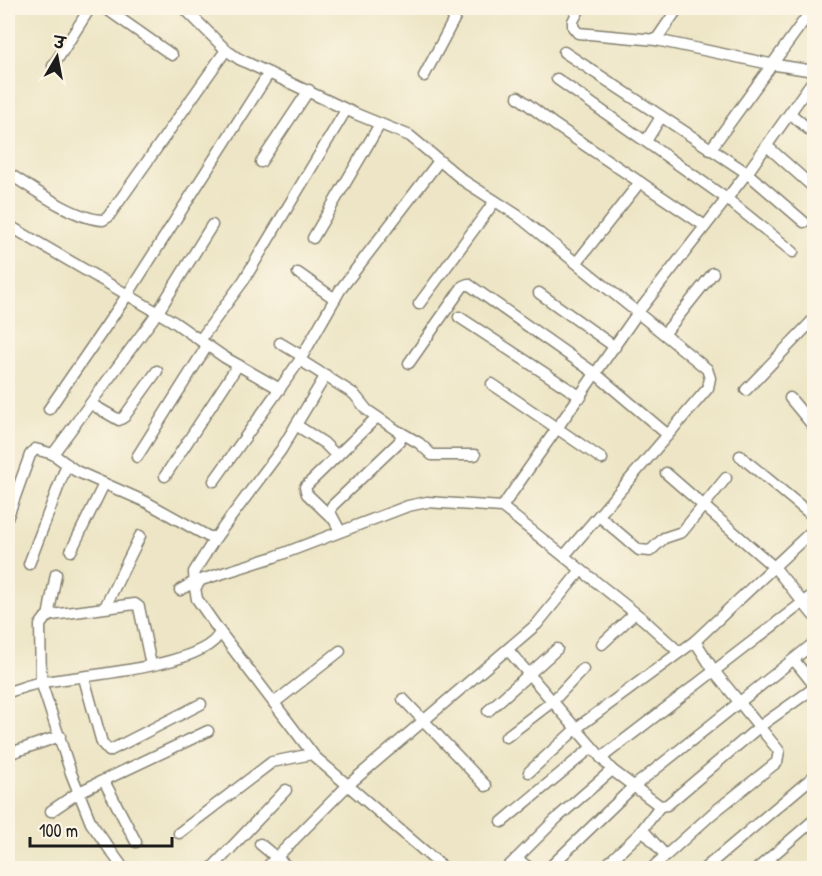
<svg xmlns="http://www.w3.org/2000/svg" width="822" height="876" font-family="'Patrick Hand','Playpen Sans Deva',sans-serif">
  <rect width="100%" height="100%" fill="#fcf5e5"/>
  <filter id="ink" filterUnits="userSpaceOnUse"><feTurbulence type="fractalNoise" baseFrequency=".0167" numOctaves="2"/><feDisplacementMap in="SourceGraphic" scale="12" xChannelSelector="R" yChannelSelector="G"/><feConvolveMatrix kernelMatrix="1 2 1 2 8 2 1 2 1" color-interpolation-filters="sRGB"/></filter>
  <filter id="wash" filterUnits="userSpaceOnUse"><feTurbulence type="fractalNoise" baseFrequency=".008" numOctaves="4" result="noise"/><feDisplacementMap in="SourceGraphic" scale="24" xChannelSelector="R" yChannelSelector="G"/><feGaussianBlur stdDeviation="1.35" result="paint"/><feColorMatrix in="noise" values="0 0 0 0 0 0 0 0 0 0 0 0 0 0 0 0 0 1.4 0 .05"/><feComposite in="paint" operator="in"/></filter>
  <g filter="url(#wash)">
    <rect width="100%" height="100%" fill="#ede5c5"/>
  </g>
  <g filter="url(#ink)">
    <g fill="none" stroke-linecap="round" stroke-linejoin="round">
      <defs>
        <g id="street">
          <polyline points="105,8 172,55"/>
          <polyline points="184,8 226,50 239,59 356,114 410,136 464,181 517,215 707,369 710,378 708,388 564,556"/>
          <polyline points="580,8 573,21 573,27 578,33 656,40 770,64 814,71"/>
          <polyline points="656,40 678,8"/>
          <polyline points="564,52 747,173 804,222"/>
          <polyline points="53,66 90,8"/>
          <polyline points="424,76 460,8"/>
          <polyline points="557,79 727,199 793,252"/>
          <polyline points="518,97 555,125 705,226"/>
          <polyline points="791,114 814,134"/>
          <polyline points="646,141 661,117"/>
          <polyline points="767,146 814,188"/>
          <polyline points="710,150 813,8"/>
          <polyline points="261,162 309,90"/>
          <path d="M8,173C32,188 74,219 103,220L108,217L226,50"/>
          <polyline points="8,225 174,322 224,357 280,389"/>
          <polyline points="313,238 380,124"/>
          <polyline points="577,262 640,182"/>
          <polyline points="298,273 335,299"/>
          <polyline points="539,293 615,347"/>
          <polyline points="419,304 495,201"/>
          <polyline points="459,317 581,397"/>
          <polyline points="665,333 713,273"/>
          <polyline points="200,340 244,280 346,110"/>
          <polyline points="280,343 302,356"/>
          <polyline points="300,360 354,394 367,410 402,434 399,442 332,506 330,512 340,531"/>
          <polyline points="409,363 463,286 468,284 596,374 668,435"/>
          <polyline points="492,384 602,459"/>
          <polyline points="746,390 814,319"/>
          <polyline points="790,398 814,427"/>
          <polyline points="91,404 119,420 124,417 157,371"/>
          <polyline points="49,409 128,294 269,73"/>
          <polyline points="296,425 324,443 337,456"/>
          <polyline points="400,432 419,443 432,455 475,455"/>
          <polyline points="53,454 158,312 212,225"/>
          <polyline points="740,456 814,517"/>
          <polyline points="137,457 207,346"/>
          <polyline points="666,473 775,568 814,616"/>
          <polyline points="165,476 238,365"/>
          <polyline points="214,481 300,360 340,290 439,161"/>
          <polyline points="502,507 639,311 750,169 814,79"/>
          <polyline points="8,516 30,455 35,449 53,454 76,471 146,502 209,537 216,537 281,450 326,375"/>
          <polyline points="599,516 639,550 650,551 664,538 682,532 726,478"/>
          <polyline points="332,518 307,494 305,487 377,417"/>
          <polyline points="71,551 104,484"/>
          <polyline points="29,564 67,464"/>
          <polyline points="195,588 194,572 216,537"/>
          <polyline points="180,590 194,582"/>
          <polyline points="105,607 140,536"/>
          <polyline points="48,617 56,574"/>
          <polyline points="220,632 315,757 444,868"/>
          <polyline points="602,644 635,613"/>
          <polyline points="508,650 612,770 660,806 667,805 759,727 814,688"/>
          <polyline points="794,660 814,685"/>
          <polyline points="84,678 102,743 109,751 201,704"/>
          <path d="M8,692C19,689 31,684 43,682C78,676 207,667 220,632L197,599L195,588L201,580L274,557L408,506L427,502L502,507L644,620L679,652"/>
          <polyline points="403,699 486,786"/>
          <polyline points="274,703 340,651"/>
          <polyline points="488,711 557,649"/>
          <polyline points="506,737 553,701 583,669"/>
          <polyline points="8,754 60,736"/>
          <polyline points="601,758 814,594"/>
          <polyline points="529,772 578,727 695,641 814,529"/>
          <polyline points="104,781 136,842"/>
          <polyline points="51,811 79,792 208,731"/>
          <polyline points="502,822 591,748"/>
          <polyline points="643,830 665,855"/>
          <polyline points="179,833 272,762 312,754"/>
          <polyline points="260,844 289,868"/>
          <polyline points="516,859 530,868"/>
          <polyline points="123,868 91,823 71,773 41,682 40,625 46,617 52,615 135,604 139,607 151,665"/>
          <polyline points="212,868 286,790"/>
          <polyline points="266,868 347,786 537,624 581,570"/>
          <polyline points="507,868 558,817 612,770"/>
          <polyline points="549,868 633,787 814,643"/>
          <polyline points="603,868 639,834 660,806"/>
          <polyline points="652,868 713,813 777,762 779,751 714,671 695,641"/>
          <polyline points="705,868 814,776"/>
          <polyline points="758,868 814,820"/>
        </g>
      </defs>
      <use href="#street" stroke="#848070" stroke-width="13"/>
      <use href="#street" stroke="#fff" stroke-width="10"/>
    </g>
  </g>
  <rect width="822" height="876" fill="none" stroke="#fcf5e5" stroke-width="30"/>
  <g transform="translate(57 57) rotate(10)" stroke="#fcf5e5" stroke-width="4.5" paint-order="stroke">
  <path d="M0-4.5L10 22L0 15L-10 22Z" fill="#1c1c1c"/>
  <text y="-9" font-size="16" font-weight="bold" text-anchor="middle" fill="#1c1c1c">उ</text>
  </g>
  <path d="M30 837v9h142v-9" fill="none" stroke="#1c1c1c" stroke-width="3"/>
  <text x="39" y="837" font-size="18" fill="#1c1c1c" stroke="#fcf5e5" stroke-width="4.5" paint-order="stroke">100 m</text>
</svg>
